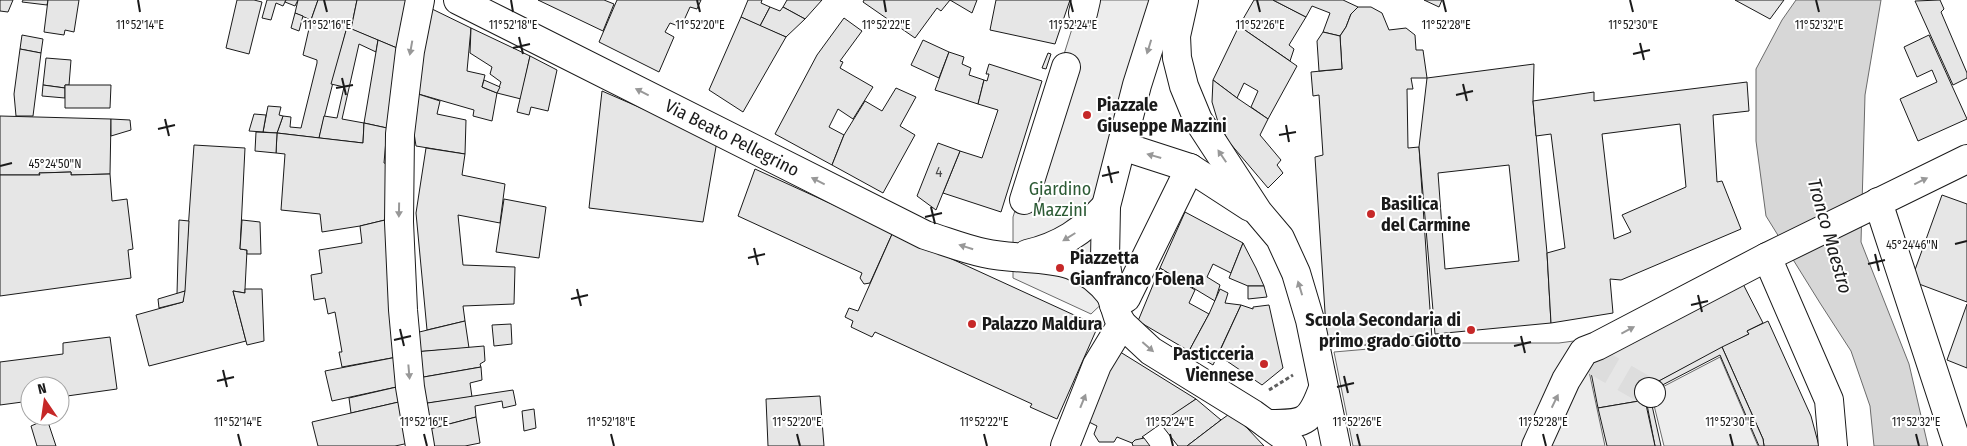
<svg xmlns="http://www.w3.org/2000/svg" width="1967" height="446" font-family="'Fira Sans Condensed',sans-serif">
  <rect width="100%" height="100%" fill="#fff"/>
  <g fill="#ededed" stroke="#6a6a6a">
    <polygon points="1081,0 1164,0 1106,206 1111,295 1091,314 1013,278 1013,217"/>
    <polygon points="1596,338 1586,357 1605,446 1353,446 1334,352 1438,343 1559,343"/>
    <polygon points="1720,357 1758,446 1664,446 1651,393"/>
  </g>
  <polygon fill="#d7d7d7" stroke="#6a6a6a" points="1796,0 1881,0 1865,95 1861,242 1909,364 1928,446 1874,446 1870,406 1851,351 1820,303 1766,216 1756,141 1756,69 1782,20"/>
  <g fill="#e6e6e6" stroke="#1a1a1a" fill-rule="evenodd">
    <polygon points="0,0 13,0 8,12 0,11"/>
    <polygon points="23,0 48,0 47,5 22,2"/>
    <polygon points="48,0 79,0 74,32 65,30 64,35 44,32"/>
    <polygon points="237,0 254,0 262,2 249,54 226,48"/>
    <polygon points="267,0 286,0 283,6 276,3 271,20 262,18"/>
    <polygon points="286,0 298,0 295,6 285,2"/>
    <polygon points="298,0 318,0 311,20 295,13"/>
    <polygon points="318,0 357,0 351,29 347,27 319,138 277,133 283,116 291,117 290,127 301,128 317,63 317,60 303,55 311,20"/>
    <polygon points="357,0 407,0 397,48 351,29"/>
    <polygon points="538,0 604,0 614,4 603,31"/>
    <polygon points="617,0 701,0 697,9 690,7 681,27 670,23 665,32 674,37 659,72 599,42"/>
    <polygon points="748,0 762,0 761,3 770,7 760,26 741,17"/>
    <polygon points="787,0 822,0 805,19 783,7"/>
    <polygon points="864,0 950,0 941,11 937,8 915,38 863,2"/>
    <polygon points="950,0 977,0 972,13"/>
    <polygon points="996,0 1070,0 1055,44 990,30"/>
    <polygon points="1254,0 1273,0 1306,17 1289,45 1294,49 1290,61 1239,26"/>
    <polygon points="1273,0 1343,0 1358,7 1351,14 1346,27 1340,36 1323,32 1330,13 1312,6 1306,17"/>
    <polygon points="1424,0 1442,0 1439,7"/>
    <polygon points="1735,0 1784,0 1770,19"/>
    <polygon points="1940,0 1944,9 1941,12 1967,73 1967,78 1953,85 1915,1"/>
    <polygon points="770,7 780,11 783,7 805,19 786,37 760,26"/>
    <polygon points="1358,7 1371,7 1382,13 1389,30 1406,28 1415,35 1416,50 1423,50 1427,78 1411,78 1413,89 1407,89 1408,148 1419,147 1432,339 1418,340 1417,336 1405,337 1406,341 1394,342 1394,337 1366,340 1367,345 1356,345 1356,341 1346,341 1346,345 1333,346 1333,343 1327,343 1315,157 1323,155 1319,95 1313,96 1311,72 1342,69 1340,36 1346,27 1351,14"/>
    <polygon points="430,8 471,28 467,71 485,75 482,87 497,93 492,121 473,116 474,110 415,93"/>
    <polygon points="295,13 303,16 299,31 291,28"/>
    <polygon points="741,17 786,37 743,112 709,90"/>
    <polygon points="844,18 862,31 840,61 843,62 840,68 873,87 853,119 838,109 829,127 844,135 832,165 775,134 817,55"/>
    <polygon points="1239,26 1297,66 1268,119 1251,107 1258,91 1244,83 1237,98 1213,80"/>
    <polygon points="347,27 378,40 376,52 359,44 342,119 364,123 363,143 319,138 324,116 337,118 344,87 331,84"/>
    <polygon points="471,28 530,56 521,99 497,93 501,82 490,74 492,67 470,53"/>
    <polygon points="1323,32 1340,36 1342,69 1319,71 1317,41"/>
    <polygon points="22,35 43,39 41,53 20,49"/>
    <polygon points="1929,35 1967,119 1918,141 1900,99 1937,82 1932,70 1917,77 1904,47"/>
    <polygon points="378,40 397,48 387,128 364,123"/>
    <polygon points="923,40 949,52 939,78 911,65"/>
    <polygon points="20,49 41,53 33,116 16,116 14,94"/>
    <polygon points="949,52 964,57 962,64 971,68 969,75 984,80 978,104 935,90"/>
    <polygon points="1048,53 1051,54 1046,69 1042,68"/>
    <polygon points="530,56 557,70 548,111 531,107 529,115 517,112"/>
    <polygon points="46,58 71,60 69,85 65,85 65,88 43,85"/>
    <polygon points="989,64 1042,81 1001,212 943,193 960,151 982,158 998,110 978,104 984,80 987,81 989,74 986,74"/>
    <path d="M1534,64L1533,101L1547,253L1551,323L1435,334L1419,147L1427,78ZM1509,165L1519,261L1445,269L1438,173Z"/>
    <polygon points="484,80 500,87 497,93 482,87"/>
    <polygon points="1213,80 1237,98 1268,119 1260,135 1281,160 1277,165 1283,173 1268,188 1229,142 1218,122 1212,102"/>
    <path d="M1747,82L1749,111L1713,115L1717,182L1722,181L1741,229L1621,280L1610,279L1613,313L1551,323L1547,253L1565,248L1551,134L1536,136L1533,101L1594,92V101ZM1680,124L1686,187L1622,215L1631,232L1614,239L1602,134Z"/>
    <polygon points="43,85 65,88 65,98 42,96"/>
    <polygon points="65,85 111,85 110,108 65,108"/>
    <polygon points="896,88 916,97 900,126 915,135 883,193 832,165 844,135 865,101 882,111"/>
    <polygon points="602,91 717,141 703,222 589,208"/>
    <polygon points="415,93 440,101 437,114 466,120 465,154 416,146 411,113"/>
    <polygon points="268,106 281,107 279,115 283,116 277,133 263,132"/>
    <polygon points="254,114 266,115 263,132 249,131"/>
    <polygon points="0,116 111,119 110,174 71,175 71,172 39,173 40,175 0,175"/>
    <polygon points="111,119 130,120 131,130 111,136"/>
    <polygon points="364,123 387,128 384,163 390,165 385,220 360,226 322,232 320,214 281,210 285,154 276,153 277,133 363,143"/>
    <polygon points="256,132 277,133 276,153 255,151"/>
    <polygon points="938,143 960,151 936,210 917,196"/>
    <polygon points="194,145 245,148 240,249 247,250 245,289 245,293 233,291 246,341 149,366 136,315 183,302"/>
    <polygon points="426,148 465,154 462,175 505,184 500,223 458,215 463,265 515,267 514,304 463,306 465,321 427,330 416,213"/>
    <polygon points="755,169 893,232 870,283 864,284 860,278 862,273 738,216"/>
    <polygon points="71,172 71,175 110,174 112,201 127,199 133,249 128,250 131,278 0,296 0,175 40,175 39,173"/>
    <polygon points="1942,195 1967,204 1967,302 1911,281"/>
    <polygon points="504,199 546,207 539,258 496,252"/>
    <polygon points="1185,212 1243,243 1231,273 1213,264 1207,277 1220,285 1215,301 1160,268"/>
    <polygon points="179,220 189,221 185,291 177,294"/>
    <polygon points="242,220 260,222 261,254 247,254 247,250 240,249"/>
    <polygon points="385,220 397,357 342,367 339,352 342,352 335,312 328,314 325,298 314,300 311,275 322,273 319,250 362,243 360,226"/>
    <polygon points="893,232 1098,326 1057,419 1030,407 1032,404 875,332 872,337 851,327 853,321 845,317 849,308 858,311"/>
    <polygon points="1243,243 1256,268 1264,286 1248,286 1229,278"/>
    <polygon points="1160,268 1195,290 1189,303 1209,314 1189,351 1138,321"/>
    <polygon points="1741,280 1763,323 1747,331 1749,334 1644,389 1645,400 1598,408 1588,357"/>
    <polygon points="1248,286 1264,286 1267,297 1248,299"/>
    <polygon points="245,289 262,289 264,341 247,345 233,291 245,293"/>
    <polygon points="1220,289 1228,293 1225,303 1241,305 1213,365 1189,351 1209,314"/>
    <polygon points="185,291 183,302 159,308 158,299"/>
    <polygon points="1967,304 1967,368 1947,360"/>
    <polygon points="1241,305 1253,309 1253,307 1269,305 1283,368 1262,385 1218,355"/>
    <polygon points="465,321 469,348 414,352 411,334"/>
    <polygon points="1768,321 1811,416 1819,446 1764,446 1763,439 1722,347 1749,334 1747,331"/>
    <polygon points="511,324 512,344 494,346 492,325"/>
    <polygon points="110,337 117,389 60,397 60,386 30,386 30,401 0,405 0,362 63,354 63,343"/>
    <polygon points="484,346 485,361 480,364 481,367 418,378 414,352"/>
    <polygon points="1722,347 1763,439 1764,446 1759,446 1720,355 1649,392 1661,446 1655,446 1644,389"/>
    <polygon points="1117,350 1196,399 1142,437 1144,438 1132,443 1117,437 1114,442 1099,442 1094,434 1097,426 1085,420"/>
    <polygon points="397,357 401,386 332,401 325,371"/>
    <polygon points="481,367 482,380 470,383 472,397 421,404 418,378"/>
    <polygon points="401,386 403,401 351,413 349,398"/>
    <polygon points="513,390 516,405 503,408 502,401 475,406 476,417 430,429 421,404"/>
    <polygon points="820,396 824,446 768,446 766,399"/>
    <polygon points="1196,399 1221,420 1187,446 1178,446 1160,423"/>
    <polygon points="1645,400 1655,446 1607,446 1598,408"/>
    <polygon points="403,401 409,443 395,446 318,446 312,422"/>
    <polygon points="534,409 536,428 524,431 522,411"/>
    <polygon points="1232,412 1264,446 1187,446 1221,420"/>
    <polygon points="476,417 480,443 465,446 433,446 430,429"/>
    <polygon points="47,419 56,446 37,446 31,426"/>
    <polygon points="1144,438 1150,446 1133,446 1132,443 1135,440"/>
  </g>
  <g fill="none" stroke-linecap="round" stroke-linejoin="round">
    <polyline stroke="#ddd" stroke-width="28" stroke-dasharray="28 14" stroke-linecap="butt" points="1588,357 1649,392"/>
    <defs>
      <g id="minor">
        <path d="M458,0L925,235C945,241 964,249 984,253C1035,264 1074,248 1111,295"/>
        <polyline points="1164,0 1137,85 1106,206 1105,259 1111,295 1118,317 1122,324 1151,351 1253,414 1286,438 1292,446"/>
        <polyline points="1184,0 1176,36 1177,58 1184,86 1198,120 1258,212 1280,238 1296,273 1310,320 1336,446"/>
        <polyline points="1083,13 1086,0"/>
        <polyline points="1122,146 1190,168 1250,207"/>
        <polyline points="1024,200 1066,67"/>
        <polyline points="1878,202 1958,446"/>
        <path d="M1027,254C1061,246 1083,231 1106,206"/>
        <polyline points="1767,257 1829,400 1833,446"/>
        <polyline points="1114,305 1126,298 1190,168"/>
        <polyline points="1649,392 1651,393"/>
        <path d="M1267,424C1304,424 1310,424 1323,388"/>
        <polyline points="420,446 410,387 403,310 399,222 400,134 410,51 420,0"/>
        <polyline points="1065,446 1097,365 1122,324"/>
        <polyline points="1536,446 1566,380 1584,351 1597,346 1767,257 1967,159"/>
      </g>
    </defs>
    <use href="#minor" stroke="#1a1a1a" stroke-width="30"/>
    <polyline stroke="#5f5f5f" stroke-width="3" stroke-dasharray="4 2.5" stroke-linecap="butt" points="1269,390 1293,375"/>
    <use href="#minor" stroke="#fff" stroke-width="28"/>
  </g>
  <defs><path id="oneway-solid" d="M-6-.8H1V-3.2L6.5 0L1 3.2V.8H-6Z" transform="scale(1.25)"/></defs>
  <g fill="#989898">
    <use href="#oneway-solid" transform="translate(1149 47) rotate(107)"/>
    <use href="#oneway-solid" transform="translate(411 48) rotate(100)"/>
    <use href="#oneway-solid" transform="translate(642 92) rotate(-153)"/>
    <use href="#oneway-solid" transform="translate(1154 156) rotate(-164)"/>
    <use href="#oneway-solid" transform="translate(1222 156) rotate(-124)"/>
    <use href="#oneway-solid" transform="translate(818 181) rotate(-153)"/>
    <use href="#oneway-solid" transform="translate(1921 181) rotate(-26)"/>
    <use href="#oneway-solid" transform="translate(399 210) rotate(91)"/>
    <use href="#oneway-solid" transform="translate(1069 237) rotate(148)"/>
    <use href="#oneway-solid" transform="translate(966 247) rotate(-163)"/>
    <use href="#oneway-solid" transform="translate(1300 288) rotate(-107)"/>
    <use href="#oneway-solid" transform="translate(1628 330) rotate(-28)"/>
    <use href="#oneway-solid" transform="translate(1148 347) rotate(41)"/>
    <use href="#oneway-solid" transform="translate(409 372) rotate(85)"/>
    <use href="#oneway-solid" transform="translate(1083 401) rotate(-68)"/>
    <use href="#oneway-solid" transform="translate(1555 401) rotate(-64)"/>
  </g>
  <path fill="none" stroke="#1a1a1a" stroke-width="2" d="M138,0L140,12M324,0L327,12M511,0L513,12M697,0L700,12M884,0L886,12M1070,0L1073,12M1257,0L1260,12M1443,0L1446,12M1630,0L1633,12M1816,0L1819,12M519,37L523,54M1640,43L1644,60M513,48L530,44M1633,54L1650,50M342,78L346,95M1463,84L1467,101M336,88L353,85M1456,95L1473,91M165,119L169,136M1286,125L1289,142M158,129L175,125M1279,135L1296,132M0,166L12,163M1108,166L1112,183M1102,176L1119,172M931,207L935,224M925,217L942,213M1955,244L1967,241M754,248L758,265M1875,254L1879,271M748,258L765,254M1868,264L1885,260M577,289L581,306M1698,295L1702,312M571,299L588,295M1691,305L1708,301M400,329L404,346M1521,336L1525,353M394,340L411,336M1514,346L1531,342M223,370L227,387M1344,376L1348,393M217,381L234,377M1337,387L1354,383M238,434L241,446M424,434L427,446M611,434L614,446M797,434L800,446M984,434L987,446M1170,434L1173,446M1357,434L1360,446M1543,434L1546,446M1730,434L1733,446M1916,434L1919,446"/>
  <g fill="#c62828" stroke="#fff" stroke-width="2">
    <circle cx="1087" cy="115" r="5"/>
    <circle cx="1371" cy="214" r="5"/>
    <circle cx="1060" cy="268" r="5"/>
    <circle cx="972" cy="324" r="5"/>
    <circle cx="1471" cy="330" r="5"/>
    <circle cx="1264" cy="364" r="5"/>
  </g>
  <g text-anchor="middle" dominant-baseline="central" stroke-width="4" stroke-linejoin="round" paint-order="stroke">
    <g font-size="15" fill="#4d4d4d">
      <text x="939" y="172">4</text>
    </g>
    <g font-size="18" font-weight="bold" fill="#1a1a1a" stroke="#fff" text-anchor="start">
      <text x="1097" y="105">Piazzale<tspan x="1097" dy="21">Giuseppe Mazzini</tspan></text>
      <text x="1381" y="204">Basilica<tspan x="1381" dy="21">del Carmine</tspan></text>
      <text x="1070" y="258">Piazzetta<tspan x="1070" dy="21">Gianfranco Folena</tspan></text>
      <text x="1461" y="320" text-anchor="end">Scuola Secondaria di<tspan x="1461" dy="21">primo grado Giotto</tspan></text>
      <text x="982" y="324">Palazzo Maldura</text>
      <text x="1254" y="354" text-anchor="end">Pasticceria<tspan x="1254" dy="21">Viennese</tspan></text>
    </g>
    <g font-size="18" fill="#1a1a1a" stroke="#fff">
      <text transform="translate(732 138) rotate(27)">Via Beato Pellegrino</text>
    </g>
    <g font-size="18" fill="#2b5a34" stroke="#fff">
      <text x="1060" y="189">Giardino<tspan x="1060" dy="21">Mazzini</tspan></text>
    </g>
    <g font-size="19" font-style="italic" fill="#1a1a1a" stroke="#fff">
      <text transform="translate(1830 236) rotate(74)">Tronco Maestro</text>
    </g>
  </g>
  <g font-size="12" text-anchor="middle" fill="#1a1a1a" stroke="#fff" stroke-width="4" stroke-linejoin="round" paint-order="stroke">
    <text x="140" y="29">11°52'14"E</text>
    <text x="327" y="29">11°52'16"E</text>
    <text x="513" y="29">11°52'18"E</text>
    <text x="700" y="29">11°52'20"E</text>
    <text x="886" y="29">11°52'22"E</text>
    <text x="1073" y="29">11°52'24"E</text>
    <text x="1260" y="29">11°52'26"E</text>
    <text x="1446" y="29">11°52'28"E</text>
    <text x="1633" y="29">11°52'30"E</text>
    <text x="1819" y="29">11°52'32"E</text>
    <text x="55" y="168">45°24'50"N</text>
    <text x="1912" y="249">45°24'46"N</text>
    <text x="238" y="426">11°52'14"E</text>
    <text x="424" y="426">11°52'16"E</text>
    <text x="611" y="426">11°52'18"E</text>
    <text x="797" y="426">11°52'20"E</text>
    <text x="984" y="426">11°52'22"E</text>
    <text x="1170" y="426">11°52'24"E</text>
    <text x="1357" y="426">11°52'26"E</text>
    <text x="1543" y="426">11°52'28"E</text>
    <text x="1730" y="426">11°52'30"E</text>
    <text x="1916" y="426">11°52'32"E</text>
  </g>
  <g transform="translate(45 401) rotate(347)"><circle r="24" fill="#ffffff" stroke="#a3a3a3"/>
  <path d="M0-4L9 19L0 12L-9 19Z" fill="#c62828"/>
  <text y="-8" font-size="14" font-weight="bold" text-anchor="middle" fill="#1a1a1a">N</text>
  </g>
</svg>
